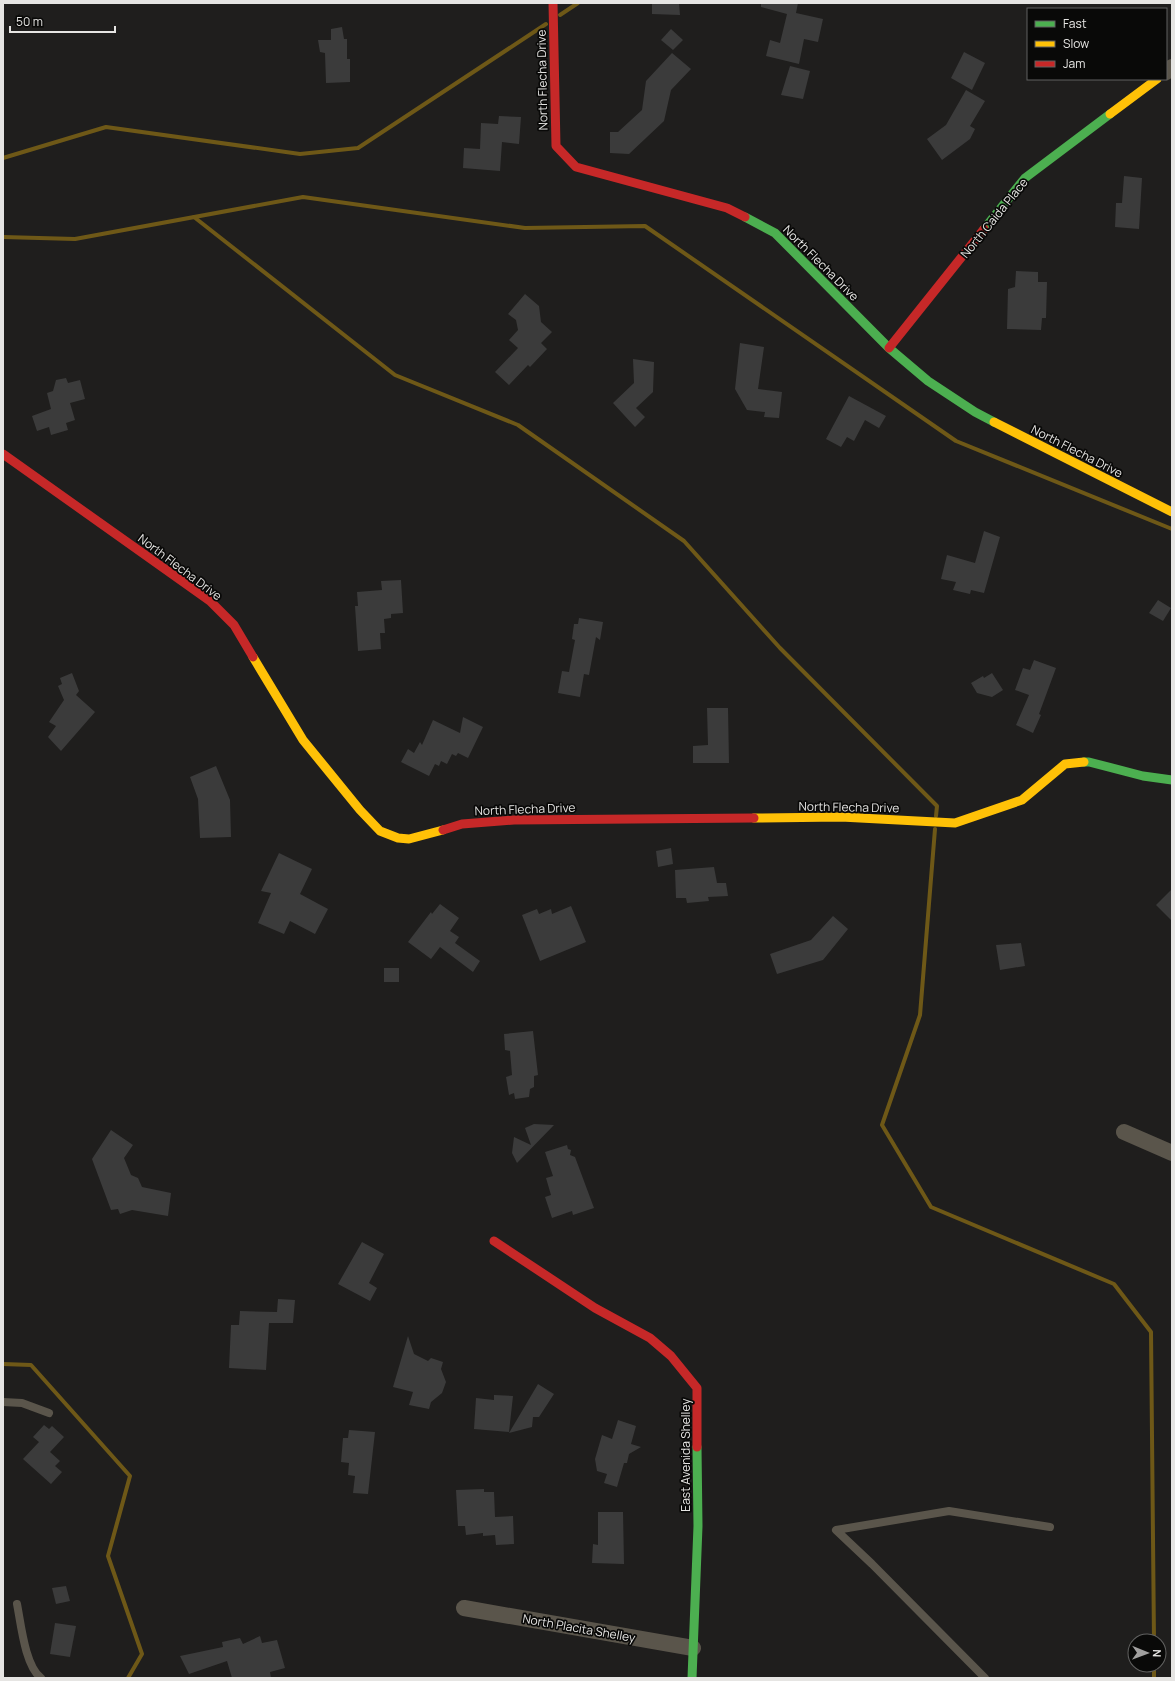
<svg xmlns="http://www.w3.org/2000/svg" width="1175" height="1681" font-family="Manrope,sans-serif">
  <rect width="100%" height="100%" fill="#1f1e1d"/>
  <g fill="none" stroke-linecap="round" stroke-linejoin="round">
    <g stroke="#6e5817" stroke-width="4">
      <polyline points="560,15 578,3"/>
      <polyline points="3,158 106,127 300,154 358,148 546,24"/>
      <polyline points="194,217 395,375 518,425 684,541 780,648 937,806 936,816"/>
      <polyline points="3,237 75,239 303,197 525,228 645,226 956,441 1172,529"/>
      <polyline points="935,829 920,1015 882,1125 931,1207 1114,1284 1151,1332 1154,1641"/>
      <polyline points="3,1364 31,1365 130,1476 108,1556 142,1654 128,1678"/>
      <polyline points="1154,1665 1154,1678"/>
    </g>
  </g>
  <g fill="#3b3b3b">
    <polygon points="652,3 679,3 680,15 652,14"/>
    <polygon points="761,3 798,3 796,13 823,19 818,42 804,39 799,64 766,56 770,40 780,43 787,14 761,7"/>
    <polygon points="342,27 344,39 347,39 347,59 350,59 350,82 326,83 325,53 320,52 318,40 331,40 331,29"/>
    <polygon points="671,29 683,40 673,50 661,40"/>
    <polygon points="964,52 985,63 972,90 951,78"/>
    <polygon points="672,53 691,69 671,90 664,121 629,154 610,153 610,132 618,132 642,110 646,81"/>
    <polygon points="790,66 810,71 803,99 781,95"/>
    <polygon points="966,90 985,101 970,126 975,129 970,139 942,160 927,139 946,125"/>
    <polygon points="499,116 521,117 519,144 502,142 500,171 463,168 464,148 480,149 481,123 498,124"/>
    <polygon points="1124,176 1142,178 1139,229 1115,227 1116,203 1122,203"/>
    <polygon points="1016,271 1038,272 1038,282 1047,282 1046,318 1042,318 1041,330 1007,329 1008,289 1015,287"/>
    <polygon points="525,294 539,306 541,322 552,332 541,343 547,349 530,367 528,365 509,385 495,372 518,348 509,340 518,330 516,320 508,314"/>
    <polygon points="740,343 764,347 758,389 782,392 779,418 764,417 765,412 747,410 735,389"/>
    <polygon points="633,359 654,362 653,392 636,408 645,417 635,427 613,403 634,383"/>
    <polygon points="66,378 68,383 80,380 85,399 70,403 75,420 66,423 68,430 51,435 49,427 37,431 32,416 51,409 47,393 53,391 56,380"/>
    <polygon points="849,396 886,416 879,428 865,420 854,441 847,437 841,447 826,439"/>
    <polygon points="984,531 1000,537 984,593 971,590 970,594 953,590 956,582 941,579 947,555 975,563"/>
    <polygon points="401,580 403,613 391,614 391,618 384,619 385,633 380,633 381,649 358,651 355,606 358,606 357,592 382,590 381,581"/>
    <polygon points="1158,600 1171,608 1163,621 1149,613"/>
    <polygon points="579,618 603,622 600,640 596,637 589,675 584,674 580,697 558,693 562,671 569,672 575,640 572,639 574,624 578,624"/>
    <polygon points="1034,660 1056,668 1039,714 1041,715 1033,733 1016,725 1029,695 1015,690 1023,668 1030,670"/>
    <polygon points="72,673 79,691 76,695 95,712 61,751 48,737 56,726 49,722 64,700 58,686 62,684 60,678"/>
    <polygon points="992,673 1003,690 992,697 977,693 971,683 983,676 984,678"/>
    <polygon points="707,708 728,708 729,763 693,763 693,746 708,745"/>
    <polygon points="463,717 483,727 468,758 458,753 456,756 452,754 447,764 441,761 439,766 435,764 429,776 401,762 408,749 414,753 420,742 422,745 433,720 460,733"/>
    <polygon points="216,766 230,800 231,837 200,838 198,799 190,777"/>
    <polygon points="671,848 673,864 658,867 656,851"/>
    <polygon points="279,853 312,869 300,894 328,909 315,934 290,921 284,934 258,923 271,893 261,891"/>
    <polygon points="714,867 717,883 726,883 728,896 708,897 709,901 687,903 686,898 676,898 675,870"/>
    <polygon points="1172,889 1172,921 1156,905"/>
    <polygon points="440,904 459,918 450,931 459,937 455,943 480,961 473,972 440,947 431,959 408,942 431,912 432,914"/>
    <polygon points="571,906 586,942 540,961 522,915 537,909 539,914 551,909 552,914"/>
    <polygon points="833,916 848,929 823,960 777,974 770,954 811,940"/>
    <polygon points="1021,943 1025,966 1000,970 996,945"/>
    <rect x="384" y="968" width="15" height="14"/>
    <polygon points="533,1031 538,1075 534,1076 534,1087 530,1089 529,1097 515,1099 514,1093 509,1095 506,1077 512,1075 510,1051 505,1050 504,1034"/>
    <polygon points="534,1124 554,1125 517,1163 512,1153 514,1137 531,1145 525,1128"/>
    <polygon points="111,1130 133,1145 124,1158 131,1175 138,1178 142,1187 171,1193 168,1216 132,1210 120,1214 118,1209 111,1210 92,1159"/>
    <polygon points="567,1145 568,1149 571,1150 570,1155 575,1157 594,1208 573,1215 572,1211 552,1218 545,1197 551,1195 546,1178 553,1176 545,1152"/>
    <polygon points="362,1242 384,1254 369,1283 377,1288 370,1301 338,1284"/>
    <polygon points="278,1299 295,1300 293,1323 269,1323 266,1370 229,1368 231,1325 239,1325 240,1311 277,1312"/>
    <polygon points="408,1336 414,1354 428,1361 431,1358 443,1362 441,1369 446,1382 442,1393 431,1402 429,1409 409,1405 413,1392 393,1387"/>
    <polygon points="538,1384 554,1394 539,1417 533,1417 532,1427 509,1433"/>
    <polygon points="494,1395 513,1396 509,1432 474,1429 476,1398 494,1400"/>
    <polygon points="618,1420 636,1426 631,1444 641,1447 629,1454 627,1463 624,1463 617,1487 604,1483 607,1474 597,1471 595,1459 602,1435 612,1439"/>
    <polygon points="44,1425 49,1429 52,1426 64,1437 50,1452 60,1461 55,1466 62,1472 51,1484 23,1459 39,1442 33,1437"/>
    <polygon points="349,1430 375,1432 368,1494 353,1493 355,1476 348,1475 349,1463 341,1462 343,1438 348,1438"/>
    <polygon points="484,1489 484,1492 494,1492 495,1517 513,1516 514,1544 496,1545 495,1535 483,1536 483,1533 466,1535 465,1526 458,1526 456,1490"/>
    <polygon points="598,1512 623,1512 624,1564 592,1563 593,1544 598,1545"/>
    <polygon points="66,1586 70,1601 56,1604 52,1588"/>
    <polygon points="55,1623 76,1626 70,1657 50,1654"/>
    <polygon points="260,1636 262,1643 277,1640 285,1668 270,1672 271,1678 232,1678 227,1661 189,1674 180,1656 223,1647 222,1642 240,1638 243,1644"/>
  </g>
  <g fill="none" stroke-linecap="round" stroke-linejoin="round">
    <g stroke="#5a554b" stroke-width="8">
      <polyline points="3,1402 22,1403 49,1413"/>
      <path d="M17,1604C21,1624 25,1666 41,1678"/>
      <polyline points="985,1678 872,1564 836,1530 949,1511 1050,1527"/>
    </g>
    <g stroke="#5a554b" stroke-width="16">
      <polyline points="1166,72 1172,67"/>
      <polyline points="1124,1132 1172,1153"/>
      <polyline points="464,1608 693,1648"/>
    </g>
    <g stroke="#4caf50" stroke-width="9">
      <polyline points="745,217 775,233 889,348 928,381 975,412 994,422"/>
      <polyline points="984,229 1025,178 1110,114"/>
      <polyline points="1084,762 1089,762 1143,776 1172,780"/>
      <polyline points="692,1678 698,1526 697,1447"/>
    </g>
    <g stroke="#ffc107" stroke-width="9">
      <polyline points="1110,114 1157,79"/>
      <polyline points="994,422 1172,512"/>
      <polyline points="253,657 303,740 360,810 380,831 398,838 409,839 443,830"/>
      <polyline points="754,818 841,817 955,823 1022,800 1065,764 1084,762"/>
    </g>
    <g stroke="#c62828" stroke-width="9">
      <polyline points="553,3 556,146 576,167 727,208 745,217"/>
      <polyline points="889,348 984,229"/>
      <polyline points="3,454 210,601 234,625 253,657"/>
      <polyline points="443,830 462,824 514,820 754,818"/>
      <polyline points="494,1241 595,1308 650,1338 671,1356 697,1388 697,1447"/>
    </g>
  </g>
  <g text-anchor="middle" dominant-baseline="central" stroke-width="3.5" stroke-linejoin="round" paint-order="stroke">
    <g font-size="12" fill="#e6e5e3" stroke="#090908">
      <text transform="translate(542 80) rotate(-91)">North Flecha Drive</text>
      <text transform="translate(994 218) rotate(-51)">North Caida Place</text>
      <text transform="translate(821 263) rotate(45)">North Flecha Drive</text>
      <text transform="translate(1077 451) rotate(27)">North Flecha Drive</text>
      <text transform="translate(180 567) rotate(37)">North Flecha Drive</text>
      <text transform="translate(849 807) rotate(1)">North Flecha Drive</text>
      <text transform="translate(525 809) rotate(-2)">North Flecha Drive</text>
      <text transform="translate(685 1455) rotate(-90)">East Avenida Shelley</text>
      <text transform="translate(579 1628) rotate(10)">North Placita Shelley</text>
    </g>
  </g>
  <rect width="1175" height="1681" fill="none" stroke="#e6e5e3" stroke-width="8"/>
  <rect x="1027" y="8" width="140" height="72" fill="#090908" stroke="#616160"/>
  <rect x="1035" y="21" width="20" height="6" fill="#4caf50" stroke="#616160"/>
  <text x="1063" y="28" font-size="12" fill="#e6e5e3">Fast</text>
  <rect x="1035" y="41" width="20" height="6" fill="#ffc107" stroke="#616160"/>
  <text x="1063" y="48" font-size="12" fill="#e6e5e3">Slow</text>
  <rect x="1035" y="61" width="20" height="6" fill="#c62828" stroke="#616160"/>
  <text x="1063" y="68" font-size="12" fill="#e6e5e3">Jam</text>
  <g transform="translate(1147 1653) rotate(91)"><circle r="19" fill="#090908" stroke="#616160"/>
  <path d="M0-3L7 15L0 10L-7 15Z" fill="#a09f9e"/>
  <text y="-6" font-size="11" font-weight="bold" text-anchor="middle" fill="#e6e5e3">N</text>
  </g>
  <path d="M10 26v6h105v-6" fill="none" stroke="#e6e5e3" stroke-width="2"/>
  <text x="16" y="26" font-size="12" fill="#e6e5e3" stroke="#090908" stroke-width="3" paint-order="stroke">50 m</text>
</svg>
